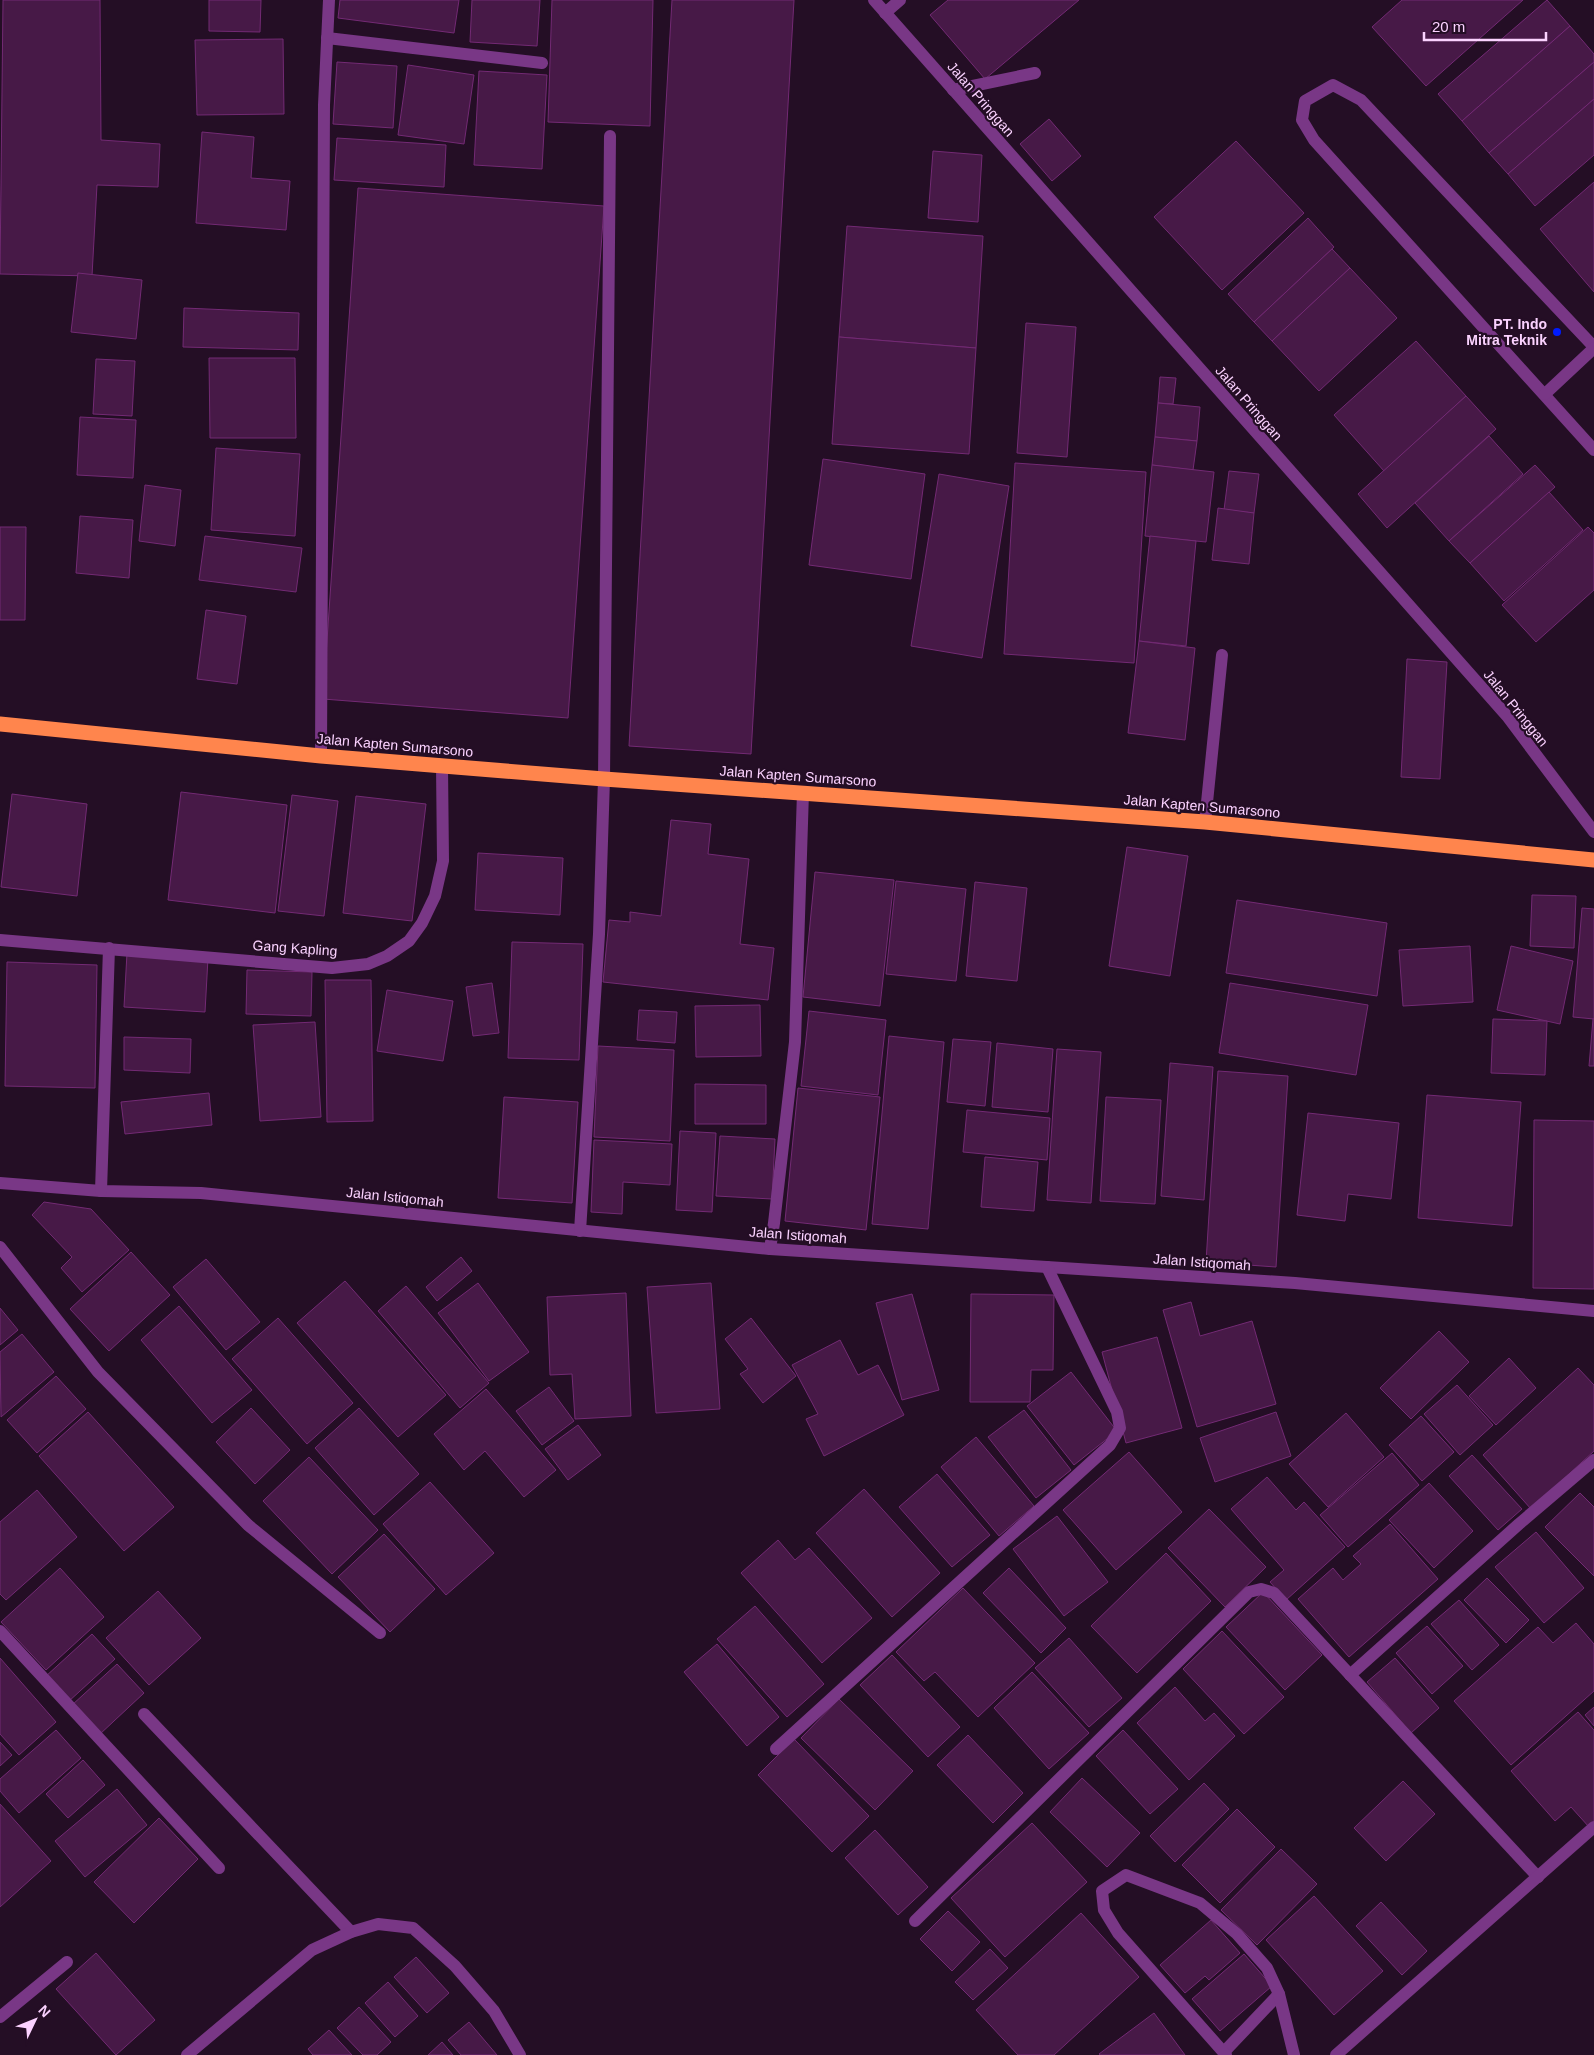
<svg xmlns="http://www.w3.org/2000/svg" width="1594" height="2055" font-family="Arial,sans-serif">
  <rect width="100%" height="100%" fill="#240e25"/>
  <g fill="#471947" stroke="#732a74">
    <polygon points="3,0 100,0 101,140 160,144 158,187 97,185 92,276 0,274"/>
    <polygon points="209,0 261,0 260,32 209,31"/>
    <polygon points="340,0 459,0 454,33 338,18"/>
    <polygon points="472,0 540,0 537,46 470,42"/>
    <polygon points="552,0 653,0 650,126 548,122"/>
    <polygon points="672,0 794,0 751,754 629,746"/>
    <polygon points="948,0 1079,0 985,79 930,15"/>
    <polygon points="1402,0 1523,0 1426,86 1372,27"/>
    <polygon points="1547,0 1570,26 1462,121 1438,94"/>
    <polygon points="1570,26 1594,54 1594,62 1489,153 1462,121"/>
    <polygon points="283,39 284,114 197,115 195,40"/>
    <polygon points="337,62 397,66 393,128 333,124"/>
    <polygon points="1594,62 1594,99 1508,174 1489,153"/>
    <polygon points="408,65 474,75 464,144 398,135"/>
    <polygon points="479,71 547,75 542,169 474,165"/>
    <polygon points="1594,99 1594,155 1535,206 1508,174"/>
    <polygon points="1049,119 1081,156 1052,181 1020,144"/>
    <polygon points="202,132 254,137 251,178 290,181 286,230 196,223"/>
    <polygon points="337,138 446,145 444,187 334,180"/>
    <polygon points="1236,141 1304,213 1222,290 1154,217"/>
    <polygon points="933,151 982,155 978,222 928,218"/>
    <polygon points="1594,182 1594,292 1540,229"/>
    <polygon points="358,188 604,206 568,718 323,699"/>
    <polygon points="1308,218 1334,247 1254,322 1228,294"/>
    <polygon points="847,226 983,236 976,348 839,337"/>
    <polygon points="1332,249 1350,268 1272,341 1254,322"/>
    <polygon points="1350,268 1397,318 1319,391 1272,341"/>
    <polygon points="78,273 142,280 136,339 71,332"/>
    <polygon points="184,308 299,313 298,350 183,347"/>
    <polygon points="1026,323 1076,327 1067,457 1017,453"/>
    <polygon points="839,337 976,348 969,454 832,444"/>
    <polygon points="1416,341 1466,396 1384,471 1334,415"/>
    <polygon points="209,358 295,358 296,438 210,438"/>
    <polygon points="96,359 135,361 132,416 93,414"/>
    <polygon points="1160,377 1176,378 1173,404 1158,403"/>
    <polygon points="1466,396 1496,429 1387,528 1358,494"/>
    <polygon points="1158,403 1200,407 1197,441 1155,437"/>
    <polygon points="80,417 136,420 133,478 77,475"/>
    <polygon points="1489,436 1523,474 1449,541 1415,503"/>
    <polygon points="1155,437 1197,441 1193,470 1152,465"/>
    <polygon points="216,448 300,454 295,536 211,530"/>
    <polygon points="823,459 925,474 911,579 809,565"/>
    <polygon points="1015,463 1146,472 1134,663 1004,654"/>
    <polygon points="1152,465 1214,472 1206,542 1145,536"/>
    <polygon points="1535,465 1555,487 1470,563 1449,541"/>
    <polygon points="1229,471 1259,474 1254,513 1224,510"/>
    <polygon points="939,474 1009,486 982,658 911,646"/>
    <polygon points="145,485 181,490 175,546 139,541"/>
    <polygon points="1549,492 1583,530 1504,601 1470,563"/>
    <polygon points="1218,508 1254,513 1249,564 1212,560"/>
    <polygon points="80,516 133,520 129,578 76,573"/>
    <polygon points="0,527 26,527 25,620 0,620"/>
    <polygon points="1588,527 1594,533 1594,590 1536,642 1502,605"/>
    <polygon points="205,536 302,548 296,592 199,580"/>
    <polygon points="1150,536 1196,541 1186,646 1139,641"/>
    <polygon points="206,610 246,616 237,684 197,679"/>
    <polygon points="1139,641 1195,648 1185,740 1128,733"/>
    <polygon points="1407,659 1447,662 1440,779 1401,777"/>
    <polygon points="181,792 287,805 275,913 168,900"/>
    <polygon points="12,794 87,804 77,896 1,887"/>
    <polygon points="292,795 338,801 324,916 278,911"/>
    <polygon points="356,796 426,804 412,921 343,913"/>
    <polygon points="671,820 711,824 708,854 749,859 740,944 774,948 768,1000 603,982 609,920 630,922 630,912 661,916"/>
    <polygon points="1127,847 1188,856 1170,976 1109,966"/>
    <polygon points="478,853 563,858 560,915 475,910"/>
    <polygon points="815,872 894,880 880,1006 803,997"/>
    <polygon points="896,881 966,889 956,981 886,974"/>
    <polygon points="975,882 1027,888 1017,981 966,976"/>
    <polygon points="1532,895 1576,896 1574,948 1530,946"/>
    <polygon points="1237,900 1387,923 1377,996 1226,973"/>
    <polygon points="1582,908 1594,909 1594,1019 1573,1017"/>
    <polygon points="512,942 583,944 579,1060 508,1058"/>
    <polygon points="1470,946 1473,1002 1403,1006 1399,950"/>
    <polygon points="1511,946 1573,961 1560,1024 1497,1010"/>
    <polygon points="127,953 208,958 205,1012 124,1007"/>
    <polygon points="7,962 97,965 95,1088 5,1086"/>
    <polygon points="247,970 312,972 311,1016 246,1014"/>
    <polygon points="325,980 371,980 373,1121 327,1122"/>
    <polygon points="492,983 499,1033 473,1036 466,987"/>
    <polygon points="1230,983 1368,1005 1356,1075 1219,1053"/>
    <polygon points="387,990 453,1001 443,1061 377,1051"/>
    <polygon points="760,1005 761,1056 696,1057 695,1006"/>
    <polygon points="639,1010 677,1012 675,1043 637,1040"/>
    <polygon points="809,1011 886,1020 878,1095 801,1086"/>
    <polygon points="1493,1019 1547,1021 1545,1075 1491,1073"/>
    <polygon points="1593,1019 1594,1019 1594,1066 1589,1066"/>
    <polygon points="315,1022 321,1117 260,1121 253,1025"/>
    <polygon points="889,1036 944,1042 928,1229 872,1224"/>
    <polygon points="124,1037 191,1039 190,1073 124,1070"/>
    <polygon points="953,1039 991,1042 985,1106 947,1102"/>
    <polygon points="997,1043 1053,1049 1048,1112 992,1107"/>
    <polygon points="598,1046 674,1050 670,1141 594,1137"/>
    <polygon points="1057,1049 1101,1052 1091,1203 1047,1200"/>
    <polygon points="1170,1063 1213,1067 1204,1200 1161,1196"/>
    <polygon points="1218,1071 1288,1076 1276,1267 1206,1262"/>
    <polygon points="695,1084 766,1085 766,1124 695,1124"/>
    <polygon points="798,1088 880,1097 866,1230 785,1221"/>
    <polygon points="209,1093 212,1125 125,1134 121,1102"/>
    <polygon points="1427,1095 1521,1102 1512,1226 1418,1218"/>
    <polygon points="504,1097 578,1102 572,1203 498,1198"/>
    <polygon points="1106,1097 1161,1100 1155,1204 1100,1201"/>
    <polygon points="967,1110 1050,1118 1047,1160 963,1152"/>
    <polygon points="1308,1113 1399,1123 1391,1199 1348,1194 1345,1221 1297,1215"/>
    <polygon points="1534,1120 1594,1121 1594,1289 1533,1288"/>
    <polygon points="680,1131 716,1133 712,1212 676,1210"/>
    <polygon points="720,1136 775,1139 772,1199 716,1196"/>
    <polygon points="594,1140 672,1144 670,1185 623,1182 622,1214 591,1212"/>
    <polygon points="985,1157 1038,1162 1034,1211 981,1207"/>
    <polygon points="44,1202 91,1209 129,1250 82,1292 61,1268 72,1257 32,1215"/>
    <polygon points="131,1252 170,1295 109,1351 70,1309"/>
    <polygon points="461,1257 472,1271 437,1301 426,1287"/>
    <polygon points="206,1259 260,1322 226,1350 173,1287"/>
    <polygon points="345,1281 446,1395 398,1437 297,1323"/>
    <polygon points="478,1283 529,1352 489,1381 438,1313"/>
    <polygon points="711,1283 720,1409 656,1413 647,1287"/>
    <polygon points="406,1286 489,1383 460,1408 378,1311"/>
    <polygon points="626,1293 631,1416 575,1419 572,1374 550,1375 547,1297"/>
    <polygon points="912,1294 939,1390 902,1400 876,1303"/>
    <polygon points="971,1294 1054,1295 1053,1370 1031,1370 1030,1402 970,1402"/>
    <polygon points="1191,1302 1200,1336 1252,1321 1276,1404 1197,1427 1163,1310"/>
    <polygon points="179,1306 252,1390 212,1423 141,1340"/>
    <polygon points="0,1308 18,1330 0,1345"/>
    <polygon points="278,1318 353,1403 307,1444 232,1359"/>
    <polygon points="751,1318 796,1376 763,1403 740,1374 748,1369 725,1339"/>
    <polygon points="1439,1331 1469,1362 1411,1419 1380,1388"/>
    <polygon points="22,1334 54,1372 1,1417 0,1352"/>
    <polygon points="1157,1337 1182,1428 1126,1443 1102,1352"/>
    <polygon points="840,1340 858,1375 878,1365 904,1415 824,1456 806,1419 818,1414 792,1365"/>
    <polygon points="1509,1358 1536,1388 1496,1425 1469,1396"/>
    <polygon points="1578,1368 1594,1385 1594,1451 1531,1509 1483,1455"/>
    <polygon points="1071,1372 1117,1431 1074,1465 1027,1406"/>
    <polygon points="56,1376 86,1409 37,1453 7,1420"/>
    <polygon points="1457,1385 1493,1425 1460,1455 1424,1414"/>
    <polygon points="549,1387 574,1421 542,1445 516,1411"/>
    <polygon points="486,1389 556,1470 524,1497 485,1451 464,1470 434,1434"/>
    <polygon points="251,1408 290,1450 255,1484 216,1442"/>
    <polygon points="359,1408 419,1474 374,1515 315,1448"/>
    <polygon points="1024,1410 1071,1470 1036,1498 988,1437"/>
    <polygon points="88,1412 174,1507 124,1551 39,1456"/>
    <polygon points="1276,1412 1291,1456 1215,1482 1200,1438"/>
    <polygon points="1346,1413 1384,1457 1328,1507 1289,1464"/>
    <polygon points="1421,1416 1454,1452 1422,1481 1389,1445"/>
    <polygon points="578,1425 601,1455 568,1480 545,1449"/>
    <polygon points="976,1437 1034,1506 999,1536 941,1467"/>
    <polygon points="1129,1452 1182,1512 1116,1570 1063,1510"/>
    <polygon points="1392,1453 1419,1485 1348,1547 1320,1515"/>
    <polygon points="1472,1455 1522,1509 1498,1530 1449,1476"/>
    <polygon points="309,1457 378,1530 332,1574 263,1501"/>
    <polygon points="937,1474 990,1535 952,1567 899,1507"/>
    <polygon points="1267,1477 1296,1510 1304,1502 1345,1547 1286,1600 1270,1582 1284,1570 1231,1509"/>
    <polygon points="430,1482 494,1553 446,1595 383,1524"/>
    <polygon points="1429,1483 1473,1531 1434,1568 1389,1520"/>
    <polygon points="864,1489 940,1573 892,1617 816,1533"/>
    <polygon points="37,1490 77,1537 6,1600 0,1594 0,1522"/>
    <polygon points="1580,1493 1594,1507 1594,1576 1545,1527"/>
    <polygon points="1209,1509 1266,1567 1225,1607 1168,1548"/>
    <polygon points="1057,1516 1108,1582 1064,1616 1013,1549"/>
    <polygon points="1390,1524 1438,1579 1349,1657 1298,1599 1333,1568 1343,1580 1361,1564 1353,1556"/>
    <polygon points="1536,1532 1584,1588 1544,1623 1495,1567"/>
    <polygon points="384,1534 435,1589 390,1632 338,1577"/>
    <polygon points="778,1540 795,1560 809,1548 872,1618 822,1663 741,1573"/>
    <polygon points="1166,1553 1211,1601 1137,1673 1091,1626"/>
    <polygon points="60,1568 104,1617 46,1670 1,1622"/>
    <polygon points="1009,1568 1066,1628 1041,1653 983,1593"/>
    <polygon points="1487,1578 1529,1620 1506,1643 1464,1600"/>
    <polygon points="963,1588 1035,1663 978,1717 935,1672 924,1681 896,1652"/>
    <polygon points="158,1591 201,1638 149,1685 106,1638"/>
    <polygon points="1263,1592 1322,1655 1285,1690 1226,1627"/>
    <polygon points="1459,1600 1499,1645 1472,1670 1431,1624"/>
    <polygon points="755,1606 824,1684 787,1717 717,1639"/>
    <polygon points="1576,1623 1594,1644 1594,1691 1511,1765 1454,1701 1538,1627 1553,1643"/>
    <polygon points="1427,1626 1463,1666 1432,1694 1396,1653"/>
    <polygon points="1222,1631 1284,1697 1244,1734 1183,1669"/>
    <polygon points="92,1634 115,1659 68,1702 45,1677"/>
    <polygon points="1069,1638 1122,1698 1089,1727 1035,1668"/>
    <polygon points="717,1644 779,1717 747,1746 684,1672"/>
    <polygon points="892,1655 960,1727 928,1757 860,1685"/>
    <polygon points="0,1658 56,1722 19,1755 0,1734"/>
    <polygon points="1395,1658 1439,1708 1411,1733 1367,1682"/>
    <polygon points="117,1664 144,1693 99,1735 72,1705"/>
    <polygon points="1032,1672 1089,1733 1049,1769 994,1708"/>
    <polygon points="1175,1687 1205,1721 1214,1713 1235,1736 1189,1780 1137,1723"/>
    <polygon points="839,1699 913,1771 875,1810 801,1738"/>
    <polygon points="1594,1707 1594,1726 1585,1715"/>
    <polygon points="1578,1712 1594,1730 1594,1822 1589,1827 1571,1807 1555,1821 1511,1771"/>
    <polygon points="56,1730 81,1758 19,1813 0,1791 0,1779"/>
    <polygon points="1123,1730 1178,1789 1150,1814 1096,1756"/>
    <polygon points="968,1735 1023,1793 993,1823 937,1765"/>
    <polygon points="794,1739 869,1816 832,1852 758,1775"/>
    <polygon points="0,1742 12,1755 0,1766"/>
    <polygon points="83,1760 105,1785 68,1818 46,1794"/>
    <polygon points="1082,1778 1140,1833 1107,1867 1050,1812"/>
    <polygon points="1403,1781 1435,1814 1386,1861 1354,1828"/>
    <polygon points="1204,1783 1229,1809 1175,1862 1150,1836"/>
    <polygon points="117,1789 147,1825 85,1877 55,1841"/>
    <polygon points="0,1804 51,1861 0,1907"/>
    <polygon points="1237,1809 1275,1847 1220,1903 1182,1865"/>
    <polygon points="159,1818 198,1859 134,1923 94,1882"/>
    <polygon points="1032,1823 1087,1882 1005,1957 951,1898"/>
    <polygon points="875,1830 928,1887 898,1915 845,1858"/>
    <polygon points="1281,1849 1317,1884 1257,1945 1221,1910"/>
    <polygon points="1314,1896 1383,1971 1334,2015 1266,1940"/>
    <polygon points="1381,1902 1427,1951 1402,1975 1356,1926"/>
    <polygon points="948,1911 980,1942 952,1971 920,1939"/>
    <polygon points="1081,1913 1139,1977 1054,2055 1018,2055 976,2010"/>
    <polygon points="1211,1920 1240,1953 1209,1980 1205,1976 1185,1993 1160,1965"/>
    <polygon points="990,1949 1008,1968 973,2000 955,1982"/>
    <polygon points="96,1953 155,2020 116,2055 56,1989"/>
    <polygon points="1244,1954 1272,1986 1220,2031 1192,1999"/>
    <polygon points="416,1957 449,1993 427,2013 394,1977"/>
    <polygon points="388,1982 418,2016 395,2037 365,2003"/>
    <polygon points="359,2007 391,2042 377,2055 363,2055 337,2028"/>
    <polygon points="1154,2013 1185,2055 1100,2055 1099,2054"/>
    <polygon points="469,2022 497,2055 461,2055 448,2040"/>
    <polygon points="329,2030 352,2055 313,2055 308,2049"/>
    <polygon points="442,2042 453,2055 428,2055"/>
  </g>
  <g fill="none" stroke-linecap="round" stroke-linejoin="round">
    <g stroke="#793786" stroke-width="12">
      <polyline points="874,0 1507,716 1594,832"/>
      <polyline points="885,13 900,0"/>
      <polyline points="327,38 542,63"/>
      <polyline points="953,90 1035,73"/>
      <polyline points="1594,347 1361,100 1333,85 1305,101 1302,120 1314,140 1594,450"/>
      <polyline points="1545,394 1594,348"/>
      <polyline points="321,756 324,105 329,0"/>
      <polyline points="1205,822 1222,655"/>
      <polyline points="0,940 332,968 368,964 387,956 409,941 422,923 435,896 443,861 442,766"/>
      <polyline points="0,1183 101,1191 201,1193 770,1249 1295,1283 1594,1311"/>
      <polyline points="101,1191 109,948"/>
      <polyline points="580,1231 599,934 604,779 610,136"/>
      <polyline points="0,1247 98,1372 248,1525 380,1633"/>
      <polyline points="770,1249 774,1223 795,1042 803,792"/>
      <polyline points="0,1631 219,1868"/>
      <polyline points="1350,1675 1519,1524 1594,1460"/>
      <polyline points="144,1714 351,1932"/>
      <polyline points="776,1749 1110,1445 1120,1428 1117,1412 1047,1267"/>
      <polyline points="915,1921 1249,1592 1261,1589 1274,1593 1538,1877"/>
      <polyline points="0,2017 67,1962"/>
      <polyline points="1224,2052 1279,1994"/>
      <polyline points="187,2055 312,1950 351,1932 378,1924 413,1928 455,1966 494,2011 520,2055"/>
      <polyline points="1226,2055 1118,1933 1104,1910 1102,1891 1126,1875 1200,1903 1237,1934 1267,1968 1279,1994 1294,2055"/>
      <polyline points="1336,2055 1594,1827"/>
    </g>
    <polyline stroke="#ff854d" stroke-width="15" points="0,724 321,756 604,779 1205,822 1594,860"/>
  </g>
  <circle fill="#001bfd" stroke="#240e25" stroke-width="2" cx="1557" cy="332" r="5"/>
  <g text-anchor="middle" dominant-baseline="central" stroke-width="4.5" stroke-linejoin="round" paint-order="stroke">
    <g font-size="14" fill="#fbd2ff" stroke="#240e25">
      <text transform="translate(981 99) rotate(49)">Jalan Pringgan</text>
      <text transform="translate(1249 403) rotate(49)">Jalan Pringgan</text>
      <text transform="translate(1516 708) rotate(51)">Jalan Pringgan</text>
      <text transform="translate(395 745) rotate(5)">Jalan Kapten Sumarsono</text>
      <text transform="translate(798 776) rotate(4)">Jalan Kapten Sumarsono</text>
      <text transform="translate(1202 806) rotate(5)">Jalan Kapten Sumarsono</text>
      <text transform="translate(295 948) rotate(4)">Gang Kapling</text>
      <text transform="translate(395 1197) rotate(6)">Jalan Istiqomah</text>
      <text transform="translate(798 1235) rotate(4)">Jalan Istiqomah</text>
      <text transform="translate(1202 1262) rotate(4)">Jalan Istiqomah</text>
    </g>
    <g font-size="14" font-weight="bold" fill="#fbd2ff" stroke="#240e25" text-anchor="end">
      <text x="1547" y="324">PT. Indo<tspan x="1547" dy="16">Mitra Teknik</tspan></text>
    </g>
  </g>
  <g transform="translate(35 2020) rotate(47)" stroke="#240e25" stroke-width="4" paint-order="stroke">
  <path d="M0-4L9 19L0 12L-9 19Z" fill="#fbd2ff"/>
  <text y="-8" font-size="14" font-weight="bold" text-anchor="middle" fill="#fbd2ff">N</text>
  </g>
  <path d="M1424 32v8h122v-8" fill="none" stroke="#fbd2ff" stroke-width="2.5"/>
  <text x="1432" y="32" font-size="15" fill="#fbd2ff" stroke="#240e25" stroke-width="4" paint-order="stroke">20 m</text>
</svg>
